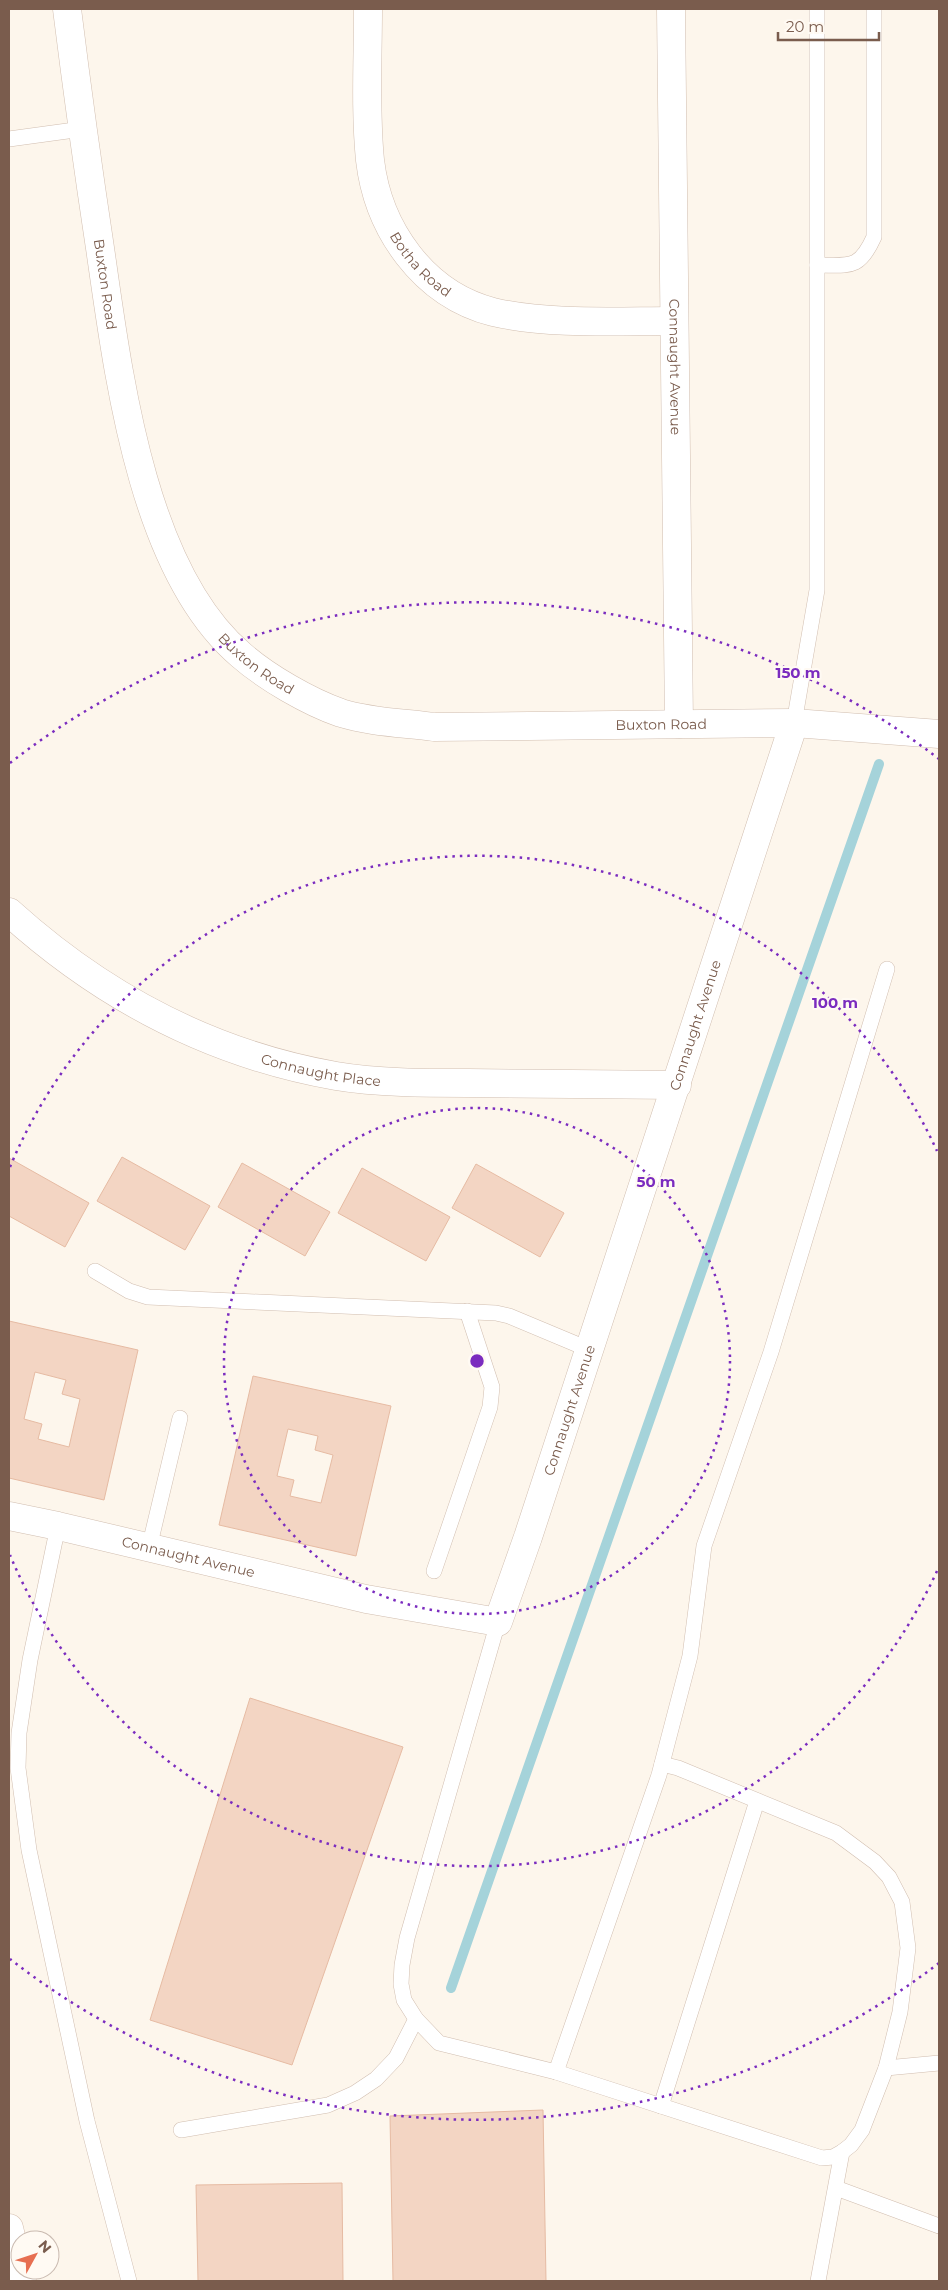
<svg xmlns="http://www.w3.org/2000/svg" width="948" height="2290" font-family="Montserrat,sans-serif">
  <rect width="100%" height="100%" fill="#fdf6ec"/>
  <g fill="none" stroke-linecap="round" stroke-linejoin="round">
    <polyline stroke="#a5d3da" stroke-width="10" points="451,1988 879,764"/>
  </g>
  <g fill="#f3d5c3" stroke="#e6bba3" fill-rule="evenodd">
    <polygon points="122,1157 210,1206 185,1250 97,1201"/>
    <polygon points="9,1158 89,1203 65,1247 9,1216"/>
    <polygon points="242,1163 330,1212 305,1256 218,1207"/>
    <polygon points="476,1164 564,1213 540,1257 452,1208"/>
    <polygon points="362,1168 450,1217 426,1261 338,1213"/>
    <path d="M9,1321L138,1350L104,1500L9,1478ZM35,1372L66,1380L62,1394L80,1399L69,1447L38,1439L42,1424L24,1419Z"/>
    <path d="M253,1376L391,1406L356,1556L219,1525ZM288,1429L318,1436L315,1450L333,1455L321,1503L290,1496L294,1480L277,1476Z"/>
    <polygon points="250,1698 403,1747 292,2065 150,2020"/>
    <polygon points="543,2110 546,2281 393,2281 390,2116"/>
    <polygon points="342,2183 343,2281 198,2281 196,2185"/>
  </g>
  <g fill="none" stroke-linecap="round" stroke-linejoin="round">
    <defs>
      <g id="lane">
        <polyline points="9,139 82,129"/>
        <path d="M817,265C850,265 859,270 874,237V9"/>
        <polyline points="794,723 817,590 817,9"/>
        <polyline points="95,1271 129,1291 148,1297 496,1313 509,1316 588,1349"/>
        <polyline points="58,1526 30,1660 19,1733 18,1768 29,1850 87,2121 129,2281"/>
        <polyline points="149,1548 180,1418"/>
        <polyline points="434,1571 490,1407 492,1387 467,1311"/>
        <polyline points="498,1622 407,1938 402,1965 401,1984 404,2000 416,2019 439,2043 556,2072 822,2158 833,2157 842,2152 851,2145 862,2130 886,2068 900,2012 908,1948 902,1902 889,1877 875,1862 836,1833 678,1768 662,1764"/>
        <polyline points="886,2068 939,2063"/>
        <polyline points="556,2072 659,1775 690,1656 704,1546 771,1352 887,969"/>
        <polyline points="661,2106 757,1801"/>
        <polyline points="181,2130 328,2105 355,2093 376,2079 396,2058 416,2019"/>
        <polyline points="836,2188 939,2226"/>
        <polyline points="818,2281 842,2152"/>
      </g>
      <g id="street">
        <path id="s1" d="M67,9C77,89 88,169 100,248C118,372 141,570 241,655C266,677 309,702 341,713C370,722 404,723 434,727L794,723L939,734"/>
        <path id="s2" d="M368,9C368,59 365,110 370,160C378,229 423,294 493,312C548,325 617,321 674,321"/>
        <path id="s3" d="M671,9L679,724"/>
        <path id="s4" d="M9,912C103,997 211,1054 336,1076C377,1083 426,1083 468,1083C538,1084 607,1084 677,1085"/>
        <path id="s5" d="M9,1516L58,1526L366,1599L498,1622L528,1537L794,723"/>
      </g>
      <polyline id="secondary" points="9,2228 22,2281"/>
    </defs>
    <use href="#lane" stroke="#d1beb0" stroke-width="16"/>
    <use href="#street" stroke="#d1beb0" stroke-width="29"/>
    <use href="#secondary" stroke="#d6c0b0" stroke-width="29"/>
    <use href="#lane" stroke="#fff" stroke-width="15"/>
    <use href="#street" stroke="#fff" stroke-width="28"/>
    <use href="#secondary" stroke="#fff" stroke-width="28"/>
  </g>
  <g fill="none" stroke="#7b2cbf" stroke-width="2.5" stroke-dasharray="2.5 5">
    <circle cx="477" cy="1361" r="253"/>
    <path d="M937 1571A506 506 0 0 1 10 1555M10 1167A506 506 0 0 1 937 1151"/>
    <path d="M939 1963A759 759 0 0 1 10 1959M10 763A759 759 0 0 1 939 759"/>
  </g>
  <g text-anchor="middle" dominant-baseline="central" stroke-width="4" stroke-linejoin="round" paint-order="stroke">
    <g font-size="14" fill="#7a5c4d" stroke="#fffaf3">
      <text stroke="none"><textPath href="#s2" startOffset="270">Botha Road</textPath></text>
      <text stroke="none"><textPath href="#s1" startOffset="278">Buxton Road</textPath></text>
      <text stroke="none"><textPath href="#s3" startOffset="358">Connaught Avenue</textPath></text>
      <text stroke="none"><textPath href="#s1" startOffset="698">Buxton Road</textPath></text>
      <text stroke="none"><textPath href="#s1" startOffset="1118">Buxton Road</textPath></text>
      <text stroke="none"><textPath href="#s5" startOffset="1129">Connaught Avenue</textPath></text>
      <text stroke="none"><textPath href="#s4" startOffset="355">Connaught Place</textPath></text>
      <text stroke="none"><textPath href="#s5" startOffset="724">Connaught Avenue</textPath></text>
      <text stroke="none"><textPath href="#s5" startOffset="184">Connaught Avenue</textPath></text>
    </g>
  </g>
  <circle cx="477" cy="1361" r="8" fill="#7b2cbf" stroke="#fffaf3" stroke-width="2.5"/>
  <g font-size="15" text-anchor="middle" font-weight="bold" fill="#7b2cbf" stroke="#fffaf3" stroke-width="4" stroke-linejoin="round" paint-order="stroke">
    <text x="798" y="678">150 m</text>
    <text x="835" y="1008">100 m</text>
    <text x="656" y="1187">50 m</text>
  </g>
  <rect width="948" height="2290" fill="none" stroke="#7a5c4d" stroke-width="20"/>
  <g transform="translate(35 2255) rotate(50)"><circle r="24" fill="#fffaf3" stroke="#cabbb1"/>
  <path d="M0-4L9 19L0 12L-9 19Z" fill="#e76f51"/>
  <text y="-8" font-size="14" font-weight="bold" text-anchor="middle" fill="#7a5c4d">N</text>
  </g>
  <path d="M778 32v8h101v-8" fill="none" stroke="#7a5c4d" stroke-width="2.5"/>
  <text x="786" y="32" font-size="15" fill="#7a5c4d" stroke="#fffaf3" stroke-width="4" paint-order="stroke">20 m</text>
</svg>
